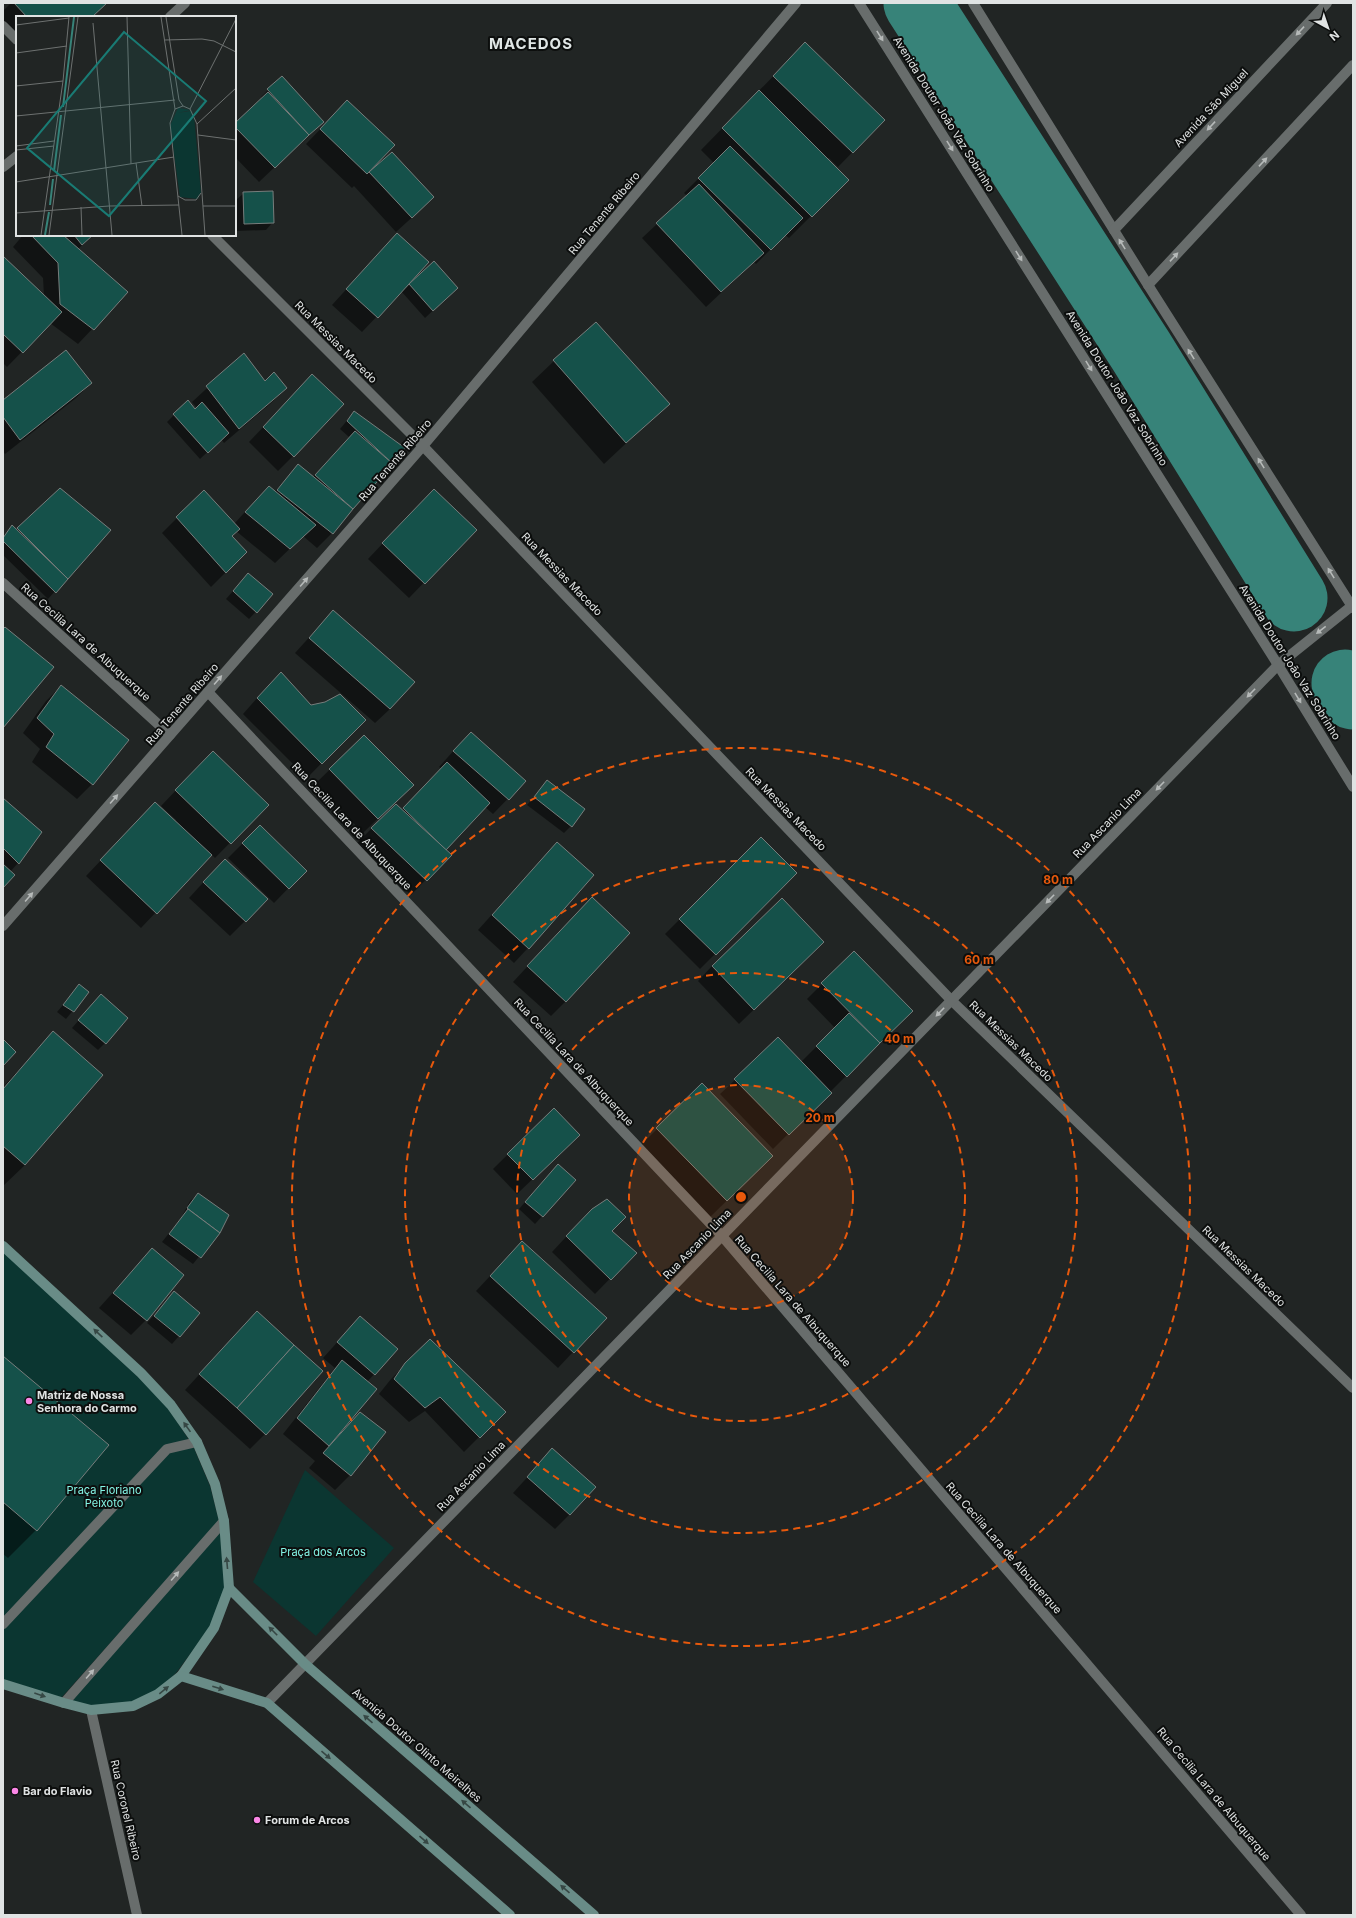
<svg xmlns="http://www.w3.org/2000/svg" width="1356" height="1918" font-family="Inter,sans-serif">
  <rect width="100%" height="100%" fill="#212524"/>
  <g fill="#0b3631">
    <polygon points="3,1251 136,1375 166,1405 193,1446 210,1486 219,1521 61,1698 3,1679"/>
    <polygon points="305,1470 394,1548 316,1636 253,1582"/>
    <polygon points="221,1529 225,1588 211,1626 176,1673 156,1693 135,1703 93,1707 71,1702"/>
  </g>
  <g fill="#0007">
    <polygon points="11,3 106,3 92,17 17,17 17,37 3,22 3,11"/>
    <polygon points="790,59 884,120 838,167 829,158 827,159 847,180 789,238 785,235 756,264 754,262 706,307 642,238 687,196 684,193 714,163 701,150"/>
    <polygon points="268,90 315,129 259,182 235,157 235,125 262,98 261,97"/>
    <polygon points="333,116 369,170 418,212 396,232 354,186 352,188 306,144"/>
    <polygon points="244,193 273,222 266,230 237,231 236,200"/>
    <polygon points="23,235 93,235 78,249 127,292 78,344 50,323 7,367 3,363 3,257 44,296 43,278 13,247"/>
    <polygon points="383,249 406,288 434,263 457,288 425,318 401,291 362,332 332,305"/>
    <polygon points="244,354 265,382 286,388 271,403 224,443 221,439 200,459 167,422 188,401 194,411 197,408 192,402"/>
    <polygon points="554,361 668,404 604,464 532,382"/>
    <polygon points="91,383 76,398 5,454 3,451 3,401"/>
    <polygon points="298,390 293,456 278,471 249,442"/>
    <polygon points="354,412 404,448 332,533 317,548 303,536 275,563 236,531 231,536 231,567 211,587 162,533 204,491 234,524 254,502 274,492 298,466 313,477 349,437 340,429"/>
    <polygon points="60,489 110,530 48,599 3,555 3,537 12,526 16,530"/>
    <polygon points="419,505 475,530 409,598 368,559"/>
    <polygon points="248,574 272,594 249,619 226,599"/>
    <polygon points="333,611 390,709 375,723 295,653"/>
    <polygon points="61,686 92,784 77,799 32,762 40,749 23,733 46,701"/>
    <polygon points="266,688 311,706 325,703 364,720 307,778 243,714"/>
    <polygon points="364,736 412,785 363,833 315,784"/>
    <polygon points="456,748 525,781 493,814 485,807 445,850 450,855 411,895 357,843 372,828 401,811 442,769 439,767"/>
    <polygon points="198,767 267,805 215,858 211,854 141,928 86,876 141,818 175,822 176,820 161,806"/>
    <polygon points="547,781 571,826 564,833 527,805"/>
    <polygon points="3,800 18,863 10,872 3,886"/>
    <polygon points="260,826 305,871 274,903 228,858"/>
    <polygon points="761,838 796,873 700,969 665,934"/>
    <polygon points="542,859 528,948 514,963 478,930"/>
    <polygon points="210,875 267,899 230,936 189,898"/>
    <polygon points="577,913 566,1001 551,1016 513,982"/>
    <polygon points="854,952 911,1011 773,1149 720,1094 735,1080 801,1062 835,1028 807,999"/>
    <polygon points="808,957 739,1024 698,981 712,966"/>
    <polygon points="79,986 88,992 66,1019 57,1012"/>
    <polygon points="101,995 105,1043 98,1050 72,1028"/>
    <polygon points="53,1033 101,1075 25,1165 3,1186 3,1087"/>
    <polygon points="554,1109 564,1149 517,1194 493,1169"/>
    <polygon points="657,1129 750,1178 705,1222 635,1151"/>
    <polygon points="551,1172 575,1180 535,1224 519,1209"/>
    <polygon points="198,1194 228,1216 219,1232 193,1264 162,1242 181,1218 190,1201"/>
    <polygon points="577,1225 635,1253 595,1294 552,1252"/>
    <polygon points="522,1242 605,1318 558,1368 476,1291"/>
    <polygon points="152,1249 146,1320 131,1335 99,1308"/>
    <polygon points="174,1293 179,1336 172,1344 147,1323"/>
    <polygon points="257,1312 265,1434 250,1449 185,1390"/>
    <polygon points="360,1317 397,1349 367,1382 343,1428 344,1429 360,1414 350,1475 335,1490 309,1468 315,1461 283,1434 335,1368 323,1358"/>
    <polygon points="3,1358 36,1530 8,1558 3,1554"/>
    <polygon points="406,1364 504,1412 464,1452 425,1411 409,1422 379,1394 391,1379"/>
    <polygon points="552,1450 570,1514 555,1529 513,1493"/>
  </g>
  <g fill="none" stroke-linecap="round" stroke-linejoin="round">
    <g stroke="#378379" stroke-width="67">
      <polyline points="917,3 1141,351 1294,598"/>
      <polyline points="1345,683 1353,696"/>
    </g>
  </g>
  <g fill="#15514a" stroke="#777d7c">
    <polygon points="14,3 107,3 92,17 27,17"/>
    <polygon points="805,42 885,120 853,153 773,76"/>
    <polygon points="282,76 324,122 309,135 267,89"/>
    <polygon points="759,90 849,180 812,217 722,128"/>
    <polygon points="268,92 309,135 275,168 235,127 235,123"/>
    <polygon points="347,100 395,145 367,174 320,129"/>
    <polygon points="730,146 803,218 771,250 698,178"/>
    <polygon points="392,152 434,197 412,218 369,172"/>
    <polygon points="699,184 764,253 721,292 656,223"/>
    <polygon points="273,191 274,223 244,224 243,192"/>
    <polygon points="397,233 429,262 378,318 346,289"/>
    <polygon points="31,235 63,235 128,292 94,330 60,304 58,263"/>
    <polygon points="74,235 93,235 82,245"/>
    <polygon points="3,256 62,312 23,353 3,334"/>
    <polygon points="434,261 458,288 433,311 409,284"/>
    <polygon points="596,322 670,404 626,443 553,360"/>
    <polygon points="66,350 92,383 20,440 3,417 3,400"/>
    <polygon points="244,353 265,381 274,372 287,388 239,429 206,386"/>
    <polygon points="312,374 344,404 294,457 263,427"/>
    <polygon points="188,400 195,409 202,402 229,433 208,453 173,414"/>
    <polygon points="354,411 405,448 393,464 347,421"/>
    <polygon points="355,431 393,464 353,509 315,475"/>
    <polygon points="298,464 353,509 333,534 277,490"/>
    <polygon points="269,486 316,525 290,549 245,512"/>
    <polygon points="60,488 111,530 68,579 17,528"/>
    <polygon points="434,489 477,530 425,584 382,543"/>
    <polygon points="204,490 240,529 232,536 247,552 226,573 176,517"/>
    <polygon points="12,525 68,579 56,593 3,541 3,538"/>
    <polygon points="248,573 273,594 257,613 233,591"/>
    <polygon points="333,610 415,682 390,709 309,638"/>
    <polygon points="5,627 54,667 3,728 3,629"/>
    <polygon points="281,672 311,705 325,702 340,694 366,720 322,764 257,698"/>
    <polygon points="61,685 129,740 93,785 46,747 54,734 37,718"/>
    <polygon points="471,732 526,781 509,800 453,751"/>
    <polygon points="364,735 414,785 378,819 329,769"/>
    <polygon points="213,751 269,805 231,844 175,790"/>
    <polygon points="447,762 490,803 446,850 403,808"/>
    <polygon points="547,780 585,809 572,827 534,797"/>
    <polygon points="3,798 42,832 19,864 3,848"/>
    <polygon points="155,802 212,855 157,914 100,860"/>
    <polygon points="396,804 452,855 427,881 371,828"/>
    <polygon points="260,825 307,871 289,889 242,843"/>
    <polygon points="761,837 797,873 716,955 679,919"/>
    <polygon points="557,842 594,875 529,949 492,915"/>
    <polygon points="225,859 268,899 246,922 203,882"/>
    <polygon points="3,864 15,875 3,888"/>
    <polygon points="592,897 630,933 566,1002 527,966"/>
    <polygon points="782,898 824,942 754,1010 712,966"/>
    <polygon points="854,951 913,1011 880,1043 821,983"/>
    <polygon points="79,984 89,992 74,1012 63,1005"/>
    <polygon points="101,994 128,1018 106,1044 78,1020"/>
    <polygon points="849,1013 880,1043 847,1077 816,1046"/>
    <polygon points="53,1031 103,1075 25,1165 3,1146 3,1089"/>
    <polygon points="778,1037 832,1093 789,1135 734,1079"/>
    <polygon points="3,1039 16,1052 3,1066"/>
    <polygon points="702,1083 773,1156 727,1201 656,1128"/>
    <polygon points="554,1108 580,1135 533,1180 507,1154"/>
    <polygon points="558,1164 576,1180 543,1217 525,1202"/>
    <polygon points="198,1193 229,1215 220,1233 187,1208"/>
    <polygon points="607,1199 626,1217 612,1231 637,1253 611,1280 566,1236 592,1209"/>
    <polygon points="188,1209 220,1233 201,1258 169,1234"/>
    <polygon points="522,1241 607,1318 574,1353 490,1276"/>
    <polygon points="152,1248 184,1275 147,1321 113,1293"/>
    <polygon points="174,1291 200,1313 180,1337 154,1316"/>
    <polygon points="257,1311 294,1345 237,1408 199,1374"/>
    <polygon points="360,1316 398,1349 375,1375 337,1342"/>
    <polygon points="430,1339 506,1412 480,1438 440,1397 425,1408 394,1379 405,1363"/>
    <polygon points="294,1345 323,1371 266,1435 237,1408"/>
    <polygon points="3,1356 109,1445 37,1531 3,1502"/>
    <polygon points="342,1360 377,1389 329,1446 297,1418"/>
    <polygon points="360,1412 386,1432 351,1476 323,1453"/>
    <polygon points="552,1448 596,1487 570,1515 527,1477"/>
  </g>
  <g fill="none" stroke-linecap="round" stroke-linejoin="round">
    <g stroke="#686d6c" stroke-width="10">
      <polyline points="3,1624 167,1449 197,1442"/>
      <polyline points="64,1703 224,1521"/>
    </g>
    <g stroke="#686d6c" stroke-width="10">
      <polyline points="170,17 185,3"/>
      <polyline points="3,26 17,40"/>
      <polyline points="3,167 17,156"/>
      <polyline points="212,235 423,446 951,1000 1353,1388"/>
      <polyline points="3,583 170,735"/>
      <polyline points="208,692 722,1236 1301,1915"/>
      <polyline points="3,926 423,446 796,3"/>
      <polyline points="91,1710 137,1915"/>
    </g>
    <g stroke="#686d6c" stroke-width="10">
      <polyline points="859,3 1278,665 1353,787"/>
      <polyline points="973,3 1148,285 1353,608"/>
      <polyline points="1114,230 1327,3"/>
      <polyline points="1148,285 1353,65"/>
      <polyline points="267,1703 1278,665 1353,605"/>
    </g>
    <g stroke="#698c87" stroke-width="10">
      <polyline points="3,1246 141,1373 171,1405 197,1442 215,1484 224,1521 229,1588 214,1628 181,1676 158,1694 133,1706 91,1710 64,1703 3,1684"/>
      <polyline points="229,1588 305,1664 594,1915"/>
      <polyline points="181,1676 267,1703 510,1915"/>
    </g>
  </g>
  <defs><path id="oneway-solid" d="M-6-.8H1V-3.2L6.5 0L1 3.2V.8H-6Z"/></defs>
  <g fill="#b6bab9">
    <use href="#oneway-solid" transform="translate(1300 31) rotate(133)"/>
    <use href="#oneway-solid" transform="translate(880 36) rotate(58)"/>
    <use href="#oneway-solid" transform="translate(1211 126) rotate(133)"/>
    <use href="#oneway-solid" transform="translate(950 146) rotate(58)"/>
    <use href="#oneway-solid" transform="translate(1263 162) rotate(-47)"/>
    <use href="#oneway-solid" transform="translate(1122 244) rotate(-122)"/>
    <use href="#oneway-solid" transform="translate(1019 256) rotate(58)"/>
    <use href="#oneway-solid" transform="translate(1174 257) rotate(-47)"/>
    <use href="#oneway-solid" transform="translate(1191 354) rotate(-122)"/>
    <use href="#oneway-solid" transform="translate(1089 366) rotate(58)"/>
    <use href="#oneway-solid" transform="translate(1261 463) rotate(-122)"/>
    <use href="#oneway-solid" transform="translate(1331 573) rotate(-122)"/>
    <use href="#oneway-solid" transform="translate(304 582) rotate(-49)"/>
    <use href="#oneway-solid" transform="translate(1321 630) rotate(142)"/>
    <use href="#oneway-solid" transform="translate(218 680) rotate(-49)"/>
    <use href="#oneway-solid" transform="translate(1251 693) rotate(134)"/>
    <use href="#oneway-solid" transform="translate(1298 698) rotate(59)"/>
    <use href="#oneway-solid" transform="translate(1160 786) rotate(134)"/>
    <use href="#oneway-solid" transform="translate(114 799) rotate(-49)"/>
    <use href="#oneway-solid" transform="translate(29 897) rotate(-49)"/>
    <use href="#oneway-solid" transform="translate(1050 899) rotate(134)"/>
    <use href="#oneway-solid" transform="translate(940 1012) rotate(134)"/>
    <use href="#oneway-solid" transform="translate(175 1576) rotate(-49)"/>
    <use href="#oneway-solid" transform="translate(90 1674) rotate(-49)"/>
  </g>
  <g fill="#364744">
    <use href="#oneway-solid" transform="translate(98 1333) rotate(-137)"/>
    <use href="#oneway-solid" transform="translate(187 1427) rotate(-125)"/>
    <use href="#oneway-solid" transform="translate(227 1563) rotate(-95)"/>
    <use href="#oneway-solid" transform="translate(273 1631) rotate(-135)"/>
    <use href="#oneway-solid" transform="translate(218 1688) rotate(18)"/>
    <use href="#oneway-solid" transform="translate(164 1690) rotate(-39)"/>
    <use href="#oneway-solid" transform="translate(40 1695) rotate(19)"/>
    <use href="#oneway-solid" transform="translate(368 1719) rotate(-139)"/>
    <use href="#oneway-solid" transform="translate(326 1755) rotate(41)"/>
    <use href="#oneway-solid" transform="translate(466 1804) rotate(-139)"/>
    <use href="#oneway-solid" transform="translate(424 1840) rotate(41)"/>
    <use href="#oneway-solid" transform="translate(565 1889) rotate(-139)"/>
  </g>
  <circle cx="741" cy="1197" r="112" fill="#e8590c" fill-opacity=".12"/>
  <g fill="none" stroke="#e8590c" stroke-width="2" stroke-dasharray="7 5">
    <circle cx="741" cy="1197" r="112"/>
    <circle cx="741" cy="1197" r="224"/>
    <circle cx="741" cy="1197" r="336"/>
    <circle cx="741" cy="1197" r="449"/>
  </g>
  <g fill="#fb87e6" stroke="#0c0e0d" stroke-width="1.5">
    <circle cx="29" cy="1401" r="4"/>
    <circle cx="15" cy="1791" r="4"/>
    <circle cx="257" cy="1820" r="4"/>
  </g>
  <g text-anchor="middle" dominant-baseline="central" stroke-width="4" stroke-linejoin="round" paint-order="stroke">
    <g font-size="11" fill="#e0e3e3" stroke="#0c0e0d">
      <text transform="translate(1211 108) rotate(-47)">Avenida São Miguel</text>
      <text transform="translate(944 114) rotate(58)">Avenida Doutor João Vaz Sobrinho</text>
      <text transform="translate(604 213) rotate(-50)">Rua Tenente Ribeiro</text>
      <text transform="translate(336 342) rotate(45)">Rua Messias Macedo</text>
      <text transform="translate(1117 388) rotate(58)">Avenida Doutor João Vaz Sobrinho</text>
      <text transform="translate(395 460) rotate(-49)">Rua Tenente Ribeiro</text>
      <text transform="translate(562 574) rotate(46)">Rua Messias Macedo</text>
      <text transform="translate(86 642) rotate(42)">Rua Cecilia Lara de Albuquerque</text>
      <text transform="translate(1290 662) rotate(58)">Avenida Doutor João Vaz Sobrinho</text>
      <text transform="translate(182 704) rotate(-49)">Rua Tenente Ribeiro</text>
      <text transform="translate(786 809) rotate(46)">Rua Messias Macedo</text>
      <text transform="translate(1107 823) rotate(-46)">Rua Ascanio Lima</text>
      <text transform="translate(352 826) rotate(47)">Rua Cecilia Lara de Albuquerque</text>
      <text transform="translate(1011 1041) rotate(44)">Rua Messias Macedo</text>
      <text transform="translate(574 1062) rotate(47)">Rua Cecilia Lara de Albuquerque</text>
      <text transform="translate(697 1244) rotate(-46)">Rua Ascanio Lima</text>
      <text transform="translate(1244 1266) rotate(44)">Rua Messias Macedo</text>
      <text transform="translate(793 1301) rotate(49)">Rua Cecilia Lara de Albuquerque</text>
      <text transform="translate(471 1476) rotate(-46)">Rua Ascanio Lima</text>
      <text transform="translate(1004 1548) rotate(49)">Rua Cecilia Lara de Albuquerque</text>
      <text transform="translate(417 1745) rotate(41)">Avenida Doutor Olinto Meirelhes</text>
      <text transform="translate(1214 1794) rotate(50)">Rua Cecilia Lara de Albuquerque</text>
      <text transform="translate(126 1810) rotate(77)">Rua Coronel Ribeiro</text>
    </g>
    <g font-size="11" font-weight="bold" fill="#e0e3e3" stroke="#0c0e0d" text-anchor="start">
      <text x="37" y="1395">Matriz de Nossa<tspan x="37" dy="13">Senhora do Carmo</tspan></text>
      <text x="23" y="1791">Bar do Flavio</text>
      <text x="265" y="1820">Forum de Arcos</text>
    </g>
    <g font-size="11" fill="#84f5e6" stroke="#0c0e0d">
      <text x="104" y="1490">Praça Floriano<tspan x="104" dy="13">Peixoto</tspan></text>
      <text x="323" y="1552">Praça dos Arcos</text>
    </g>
    <g font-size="15" font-weight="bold" letter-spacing="1" fill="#e0e6e5" stroke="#0c0e0d">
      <text x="531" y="43">MACEDOS</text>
    </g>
  </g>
  <g transform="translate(16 16)">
    <rect width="220" height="220" fill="#212524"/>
    <path d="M162,92L175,94L161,97L175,95L178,100L185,177L182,183L164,181L154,110Z" fill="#0b3631"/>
    <path fill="none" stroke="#378379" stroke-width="2" d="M47,91L58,1M38,155L45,99M34,189L37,163M29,219L33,196"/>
    <path fill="none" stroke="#6d7170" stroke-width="1" d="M111,1L115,148M145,1L159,93M150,1L163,84L167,90M77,7L96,219M0,9L53,2M149,24L186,23L198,25L220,36M0,37L51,30M0,70L47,65M174,93L220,3M0,100L159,84M181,108L220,72M182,119L220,124M0,130L38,125M0,134L38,130M120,147L126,190M0,166L158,141M162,180L169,184H180L185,177M187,190H220M65,191L66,219M0,197L93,190L163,189M25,219L47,65L53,1M33,219L62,1M166,219L154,107L159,93L167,90L174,93L181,108L189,219"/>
    <path fill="#197b74" fill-opacity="0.15" stroke="#197b74" stroke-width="2" d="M108,16L190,85L93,200L11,132Z"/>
    <rect width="220" height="220" fill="none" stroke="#e0e3e3" stroke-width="2"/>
  </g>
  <circle cx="741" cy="1197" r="6" fill="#e8590c" stroke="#0c0e0d" stroke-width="2"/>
  <g font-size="12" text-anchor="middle" font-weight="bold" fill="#e8590c" stroke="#0c0e0d" stroke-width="4" stroke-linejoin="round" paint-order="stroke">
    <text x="1058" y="884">80 m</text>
    <text x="979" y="964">60 m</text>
    <text x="899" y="1043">40 m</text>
    <text x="820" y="1122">20 m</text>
  </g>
  <rect width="1356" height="1918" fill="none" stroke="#e0e3e3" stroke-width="8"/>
  <g transform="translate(1328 28) rotate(140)" stroke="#0c0e0d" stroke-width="3" paint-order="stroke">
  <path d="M0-3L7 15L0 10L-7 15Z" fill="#e0e3e3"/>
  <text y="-6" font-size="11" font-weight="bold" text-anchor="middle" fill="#e0e3e3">N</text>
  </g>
</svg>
